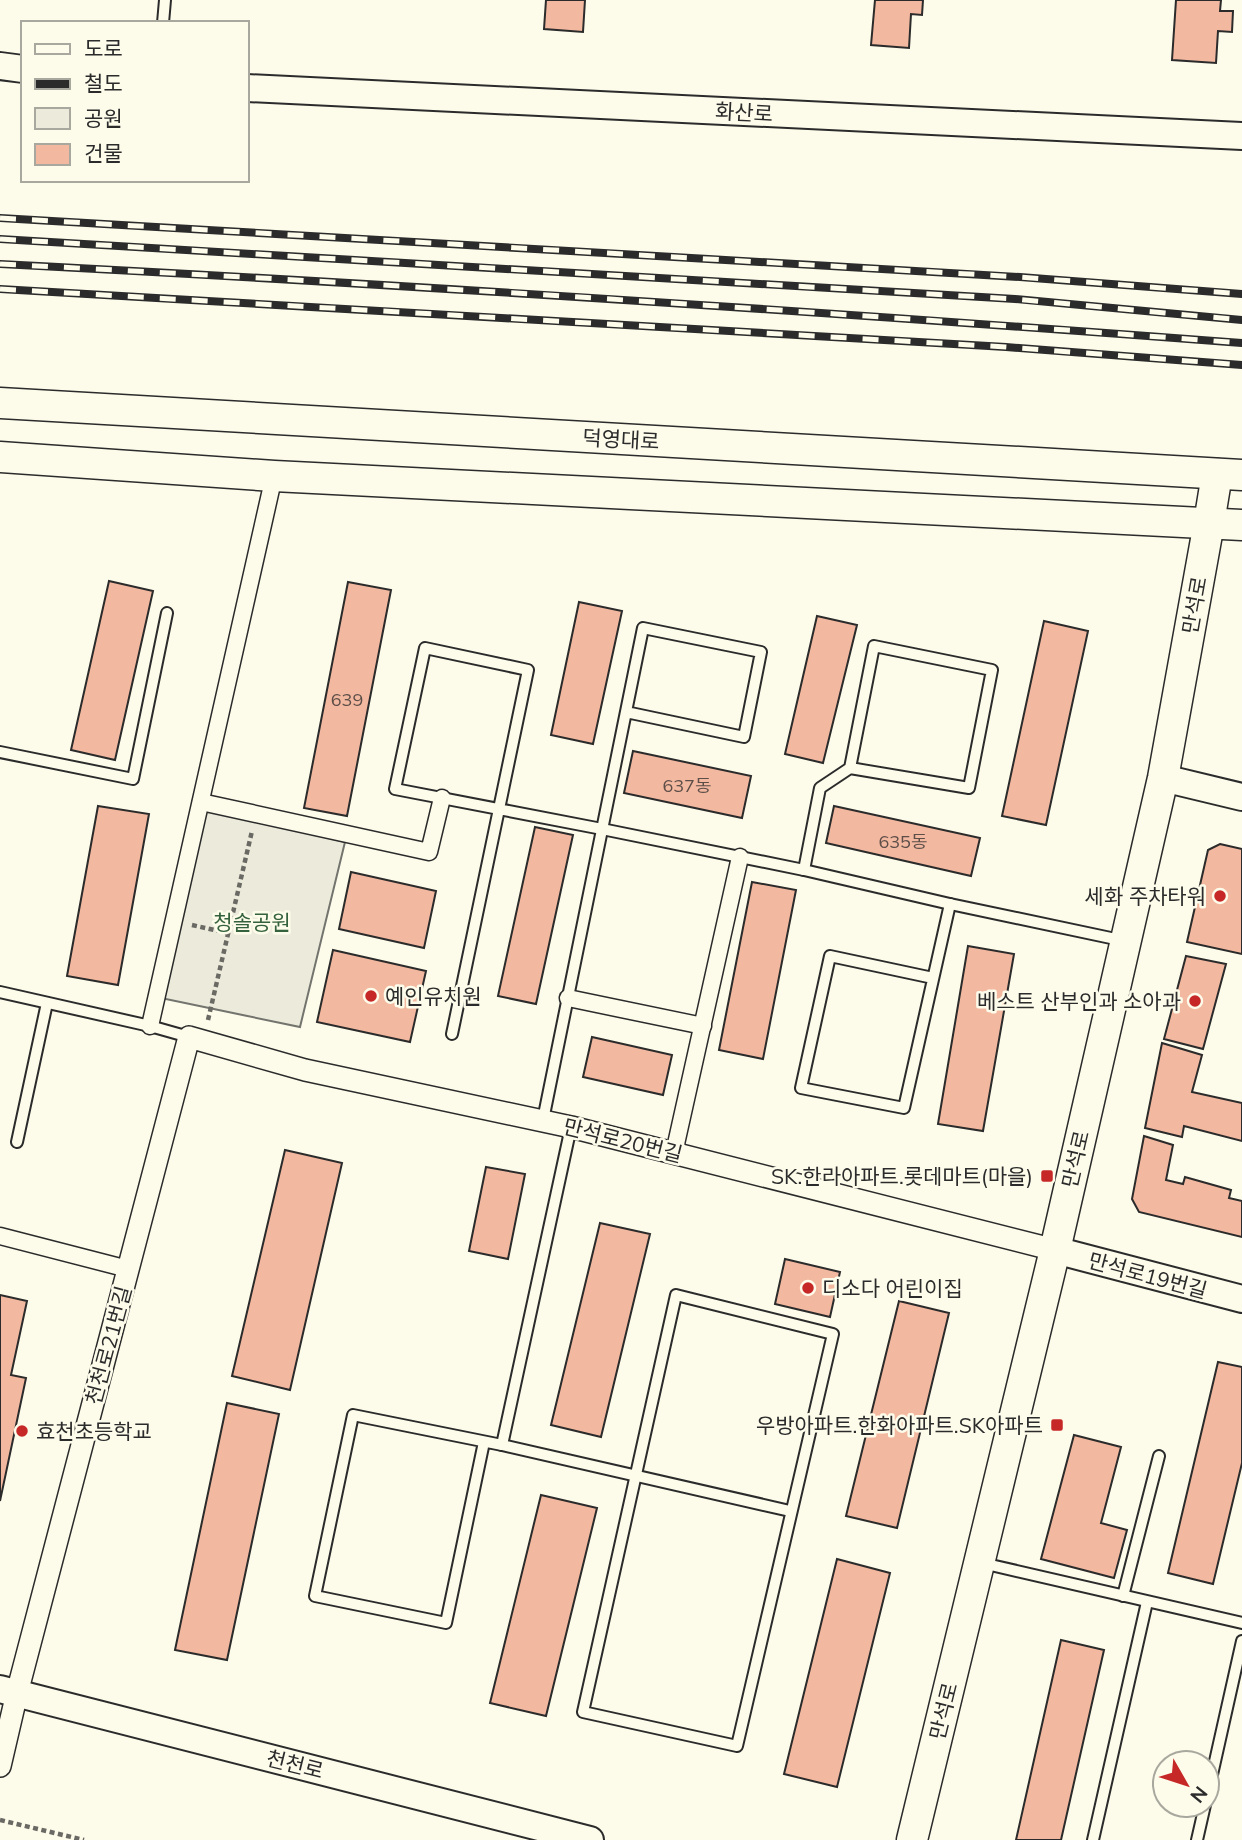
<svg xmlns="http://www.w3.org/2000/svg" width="1242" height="1840" font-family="Mulish,'Noto Sans KR',sans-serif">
  <rect width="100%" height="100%" fill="#fdfbea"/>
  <polygon fill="#ecebdb" stroke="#74746e" stroke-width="2" points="205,807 345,842 300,1027 161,998"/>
  <g fill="#f2b8a0" stroke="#2b2b2b" stroke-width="2">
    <polygon points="546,0 585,0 583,32 544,29"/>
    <polygon points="875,0 923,0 922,15 911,14 909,48 871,45"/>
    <polygon points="1176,0 1221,0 1220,11 1233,11 1232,32 1218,31 1216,63 1172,60"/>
    <polygon points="109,581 153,591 115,760 71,750"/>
    <polygon points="348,582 391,590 347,816 304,808"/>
    <polygon points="579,602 622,611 593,744 551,735"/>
    <polygon points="817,616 857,625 823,763 785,754"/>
    <polygon points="1044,621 1088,631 1046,825 1002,816"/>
    <polygon points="633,751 751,776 742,818 624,793"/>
    <polygon points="98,806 149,814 118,985 67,976"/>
    <polygon points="834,806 980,838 971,876 826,843"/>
    <polygon points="535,827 573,835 536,1004 498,996"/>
    <polygon points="1220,844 1242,849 1242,954 1187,942 1208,850"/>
    <polygon points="351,872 436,891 424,948 339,929"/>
    <polygon points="752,882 796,890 763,1059 719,1050"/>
    <polygon points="968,946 1014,954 983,1131 938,1124"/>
    <polygon points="333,950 426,971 410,1042 317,1022"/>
    <polygon points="1186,956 1226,964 1203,1049 1164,1039"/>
    <polygon points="592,1037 672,1055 663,1095 583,1077"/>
    <polygon points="1162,1043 1202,1055 1192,1092 1242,1103 1242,1141 1184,1126 1182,1137 1145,1128"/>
    <polygon points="1144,1136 1173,1145 1166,1180 1183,1184 1185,1177 1231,1190 1229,1198 1242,1201 1242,1237 1139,1212 1132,1199"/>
    <polygon points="285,1150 342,1163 290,1390 232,1376"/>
    <polygon points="486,1167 525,1174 508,1259 469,1251"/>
    <polygon points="600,1223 650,1234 601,1437 551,1425"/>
    <polygon points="785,1259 840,1272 830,1317 775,1304"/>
    <polygon points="0,1295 27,1301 11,1375 26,1378 0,1501"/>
    <polygon points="899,1301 949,1313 897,1528 846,1516"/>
    <polygon points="1218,1362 1242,1367 1242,1463 1213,1584 1168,1573"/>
    <polygon points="227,1403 279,1414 227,1660 175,1650"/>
    <polygon points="1074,1435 1121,1447 1101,1523 1127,1530 1114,1578 1041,1559"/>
    <polygon points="541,1495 597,1508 546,1716 490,1703"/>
    <polygon points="837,1559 890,1573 837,1787 784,1774"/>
    <polygon points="1061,1640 1104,1650 1061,1840 1016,1840"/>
  </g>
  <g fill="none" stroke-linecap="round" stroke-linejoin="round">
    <defs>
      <g id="service">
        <polyline points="163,23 165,0"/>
        <polyline points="0,752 133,779 167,613"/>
        <polyline points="804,870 820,788 850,768 874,646 992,670 969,788 850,768"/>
        <polyline points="933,978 830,956 801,1088 904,1108 950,904"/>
        <polyline points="0,992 150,1026 189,1037"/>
        <polyline points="452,1034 528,670 425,648 395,789 602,829 804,870 950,904 1125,941"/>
        <polyline points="543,1120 643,628 761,652 744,737 626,712"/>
        <polyline points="17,1142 47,1003"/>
        <polygon points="676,1295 833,1334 737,1746 583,1712"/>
        <polyline points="484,1442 446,1623 315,1596 353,1415 502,1445 571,1127"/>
        <polyline points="502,1445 790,1511"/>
        <polyline points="982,1563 1242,1623"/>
        <polyline points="1123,1596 1159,1456"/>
        <polyline points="1207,1797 1242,1641"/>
        <polyline points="1093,1840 1147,1602"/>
        <polyline points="1197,1840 1205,1805"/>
      </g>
      <g id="pedestrian">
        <polyline points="201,802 429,852 442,798"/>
        <polyline points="568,998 703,1026"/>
        <polyline points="150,1026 274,476"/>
        <polyline points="674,1153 740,857"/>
        <polyline points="0,1236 128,1269"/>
      </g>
      <polyline id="minor" points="0,1766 17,1693 189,1037 305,1070 571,1127 1055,1250"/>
      <g id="tertiary">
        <polyline points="0,66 23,69"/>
        <polyline points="247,88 1242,136"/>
        <polyline points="1163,778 1242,797"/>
        <polyline points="1055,1250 1242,1299"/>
        <polyline points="0,1689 590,1840"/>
      </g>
      <g id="secondary">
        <polyline points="0,403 1242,475"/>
        <polyline points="0,457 274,476 1242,525"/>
        <polyline points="912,1840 1055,1250 1163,778 1209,523 1217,474"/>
      </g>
    </defs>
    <use href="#service" stroke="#2b2b2b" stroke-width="14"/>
    <use href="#pedestrian" stroke="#2b2b2b" stroke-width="19"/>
    <use href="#minor" stroke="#2b2b2b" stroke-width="24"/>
    <use href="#tertiary" stroke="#2b2b2b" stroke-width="30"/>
    <use href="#secondary" stroke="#2b2b2b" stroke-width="33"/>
    <g stroke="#6a6964" stroke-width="4.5" stroke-dasharray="5 3.5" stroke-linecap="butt">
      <polyline points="192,925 228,933"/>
      <polyline points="208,1020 252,831"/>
      <polyline points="0,1820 84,1840"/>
    </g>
    <use href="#service" stroke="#fdfbea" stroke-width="10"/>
    <use href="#pedestrian" stroke="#fdfbea" stroke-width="16"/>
    <use href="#minor" stroke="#fdfbea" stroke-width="21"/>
    <use href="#tertiary" stroke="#fdfbea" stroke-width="26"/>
    <use href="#secondary" stroke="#fdfbea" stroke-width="30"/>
    <defs>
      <g id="rail">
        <polyline points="0,218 1020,277 1242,294"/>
        <polyline points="0,239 1015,299 1242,320"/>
        <path d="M0,264C414,285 828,312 1242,343"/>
        <polyline points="0,289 1006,347 1242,365"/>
      </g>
    </defs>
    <use href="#rail" stroke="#2b2b2b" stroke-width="8"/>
    <use href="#rail" stroke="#fdfbea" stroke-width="5" stroke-dasharray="16" stroke-linecap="butt"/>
  </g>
  <g fill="#c62828" stroke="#fdfbea" stroke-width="2.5">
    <circle cx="1220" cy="896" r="7"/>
    <circle cx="371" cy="996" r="7"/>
    <circle cx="1195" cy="1001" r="7"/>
    <rect x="1040" y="1169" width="14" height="14" rx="3.5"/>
    <circle cx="808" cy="1288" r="7"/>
    <rect x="1050" y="1418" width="14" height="14" rx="3.5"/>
    <circle cx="22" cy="1431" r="7"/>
  </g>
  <g text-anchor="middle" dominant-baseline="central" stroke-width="5" stroke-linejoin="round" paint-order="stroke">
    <g font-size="18" fill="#5d4e48">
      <text x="347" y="699">639</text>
      <text x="687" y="785">637동</text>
      <text x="903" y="841">635동</text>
    </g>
    <g font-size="21" fill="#2b2b2b" stroke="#fdfbea">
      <text transform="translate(744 112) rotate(3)">화산로</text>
      <text transform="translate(621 439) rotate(3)">덕영대로</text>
      <text transform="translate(1194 605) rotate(-80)">만석로</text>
      <text transform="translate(623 1140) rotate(14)">만석로20번길</text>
      <text transform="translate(1075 1159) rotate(-77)">만석로</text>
      <text transform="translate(1148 1275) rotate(15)">만석로19번길</text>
      <text transform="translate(108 1345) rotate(-75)">천천로21번길</text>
      <text transform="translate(943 1711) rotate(-76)">만석로</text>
      <text transform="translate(295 1764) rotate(14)">천천로</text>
    </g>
    <g font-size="21" fill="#2b2b2b" stroke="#fdfbea" text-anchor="end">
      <text x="1206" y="896">세화 주차타워</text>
      <text x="385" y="996" text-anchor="start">예인유치원</text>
      <text x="1181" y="1001">베스트 산부인과 소아과</text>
      <text x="1033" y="1176">SK.한라아파트.롯데마트(마을)</text>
      <text x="822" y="1288" text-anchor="start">디소다 어린이집</text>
      <text x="1043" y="1425">우방아파트.한화아파트.SK아파트</text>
      <text x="36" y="1431" text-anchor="start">효천초등학교</text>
    </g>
    <g font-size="21" fill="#34623c" stroke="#fdfbea">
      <text x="252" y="922">청솔공원</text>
    </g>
  </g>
  <rect x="21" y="21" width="228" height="161" fill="#fdfbea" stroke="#a9a89e" stroke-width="2"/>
  <rect x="35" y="44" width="35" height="10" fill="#fdfbea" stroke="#a9a89e" stroke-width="2"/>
  <text x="84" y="56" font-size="21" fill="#2b2b2b">도로</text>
  <rect x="35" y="79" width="35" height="10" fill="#2b2b2b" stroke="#a9a89e" stroke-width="2"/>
  <text x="84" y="91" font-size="21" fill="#2b2b2b">철도</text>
  <rect x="35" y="108" width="35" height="21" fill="#ecebdb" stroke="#a9a89e" stroke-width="2"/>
  <text x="84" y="126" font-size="21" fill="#2b2b2b">공원</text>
  <rect x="35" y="144" width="35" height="21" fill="#f2b8a0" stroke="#a9a89e" stroke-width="2"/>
  <text x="84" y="161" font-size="21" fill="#2b2b2b">건물</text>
  <g transform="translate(1186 1784) rotate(129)"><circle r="33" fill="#fdfbea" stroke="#a9a89e" stroke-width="2"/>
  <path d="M0-5L12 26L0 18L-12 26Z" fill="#c62828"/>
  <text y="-10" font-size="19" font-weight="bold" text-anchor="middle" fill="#2b2b2b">N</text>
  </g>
</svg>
